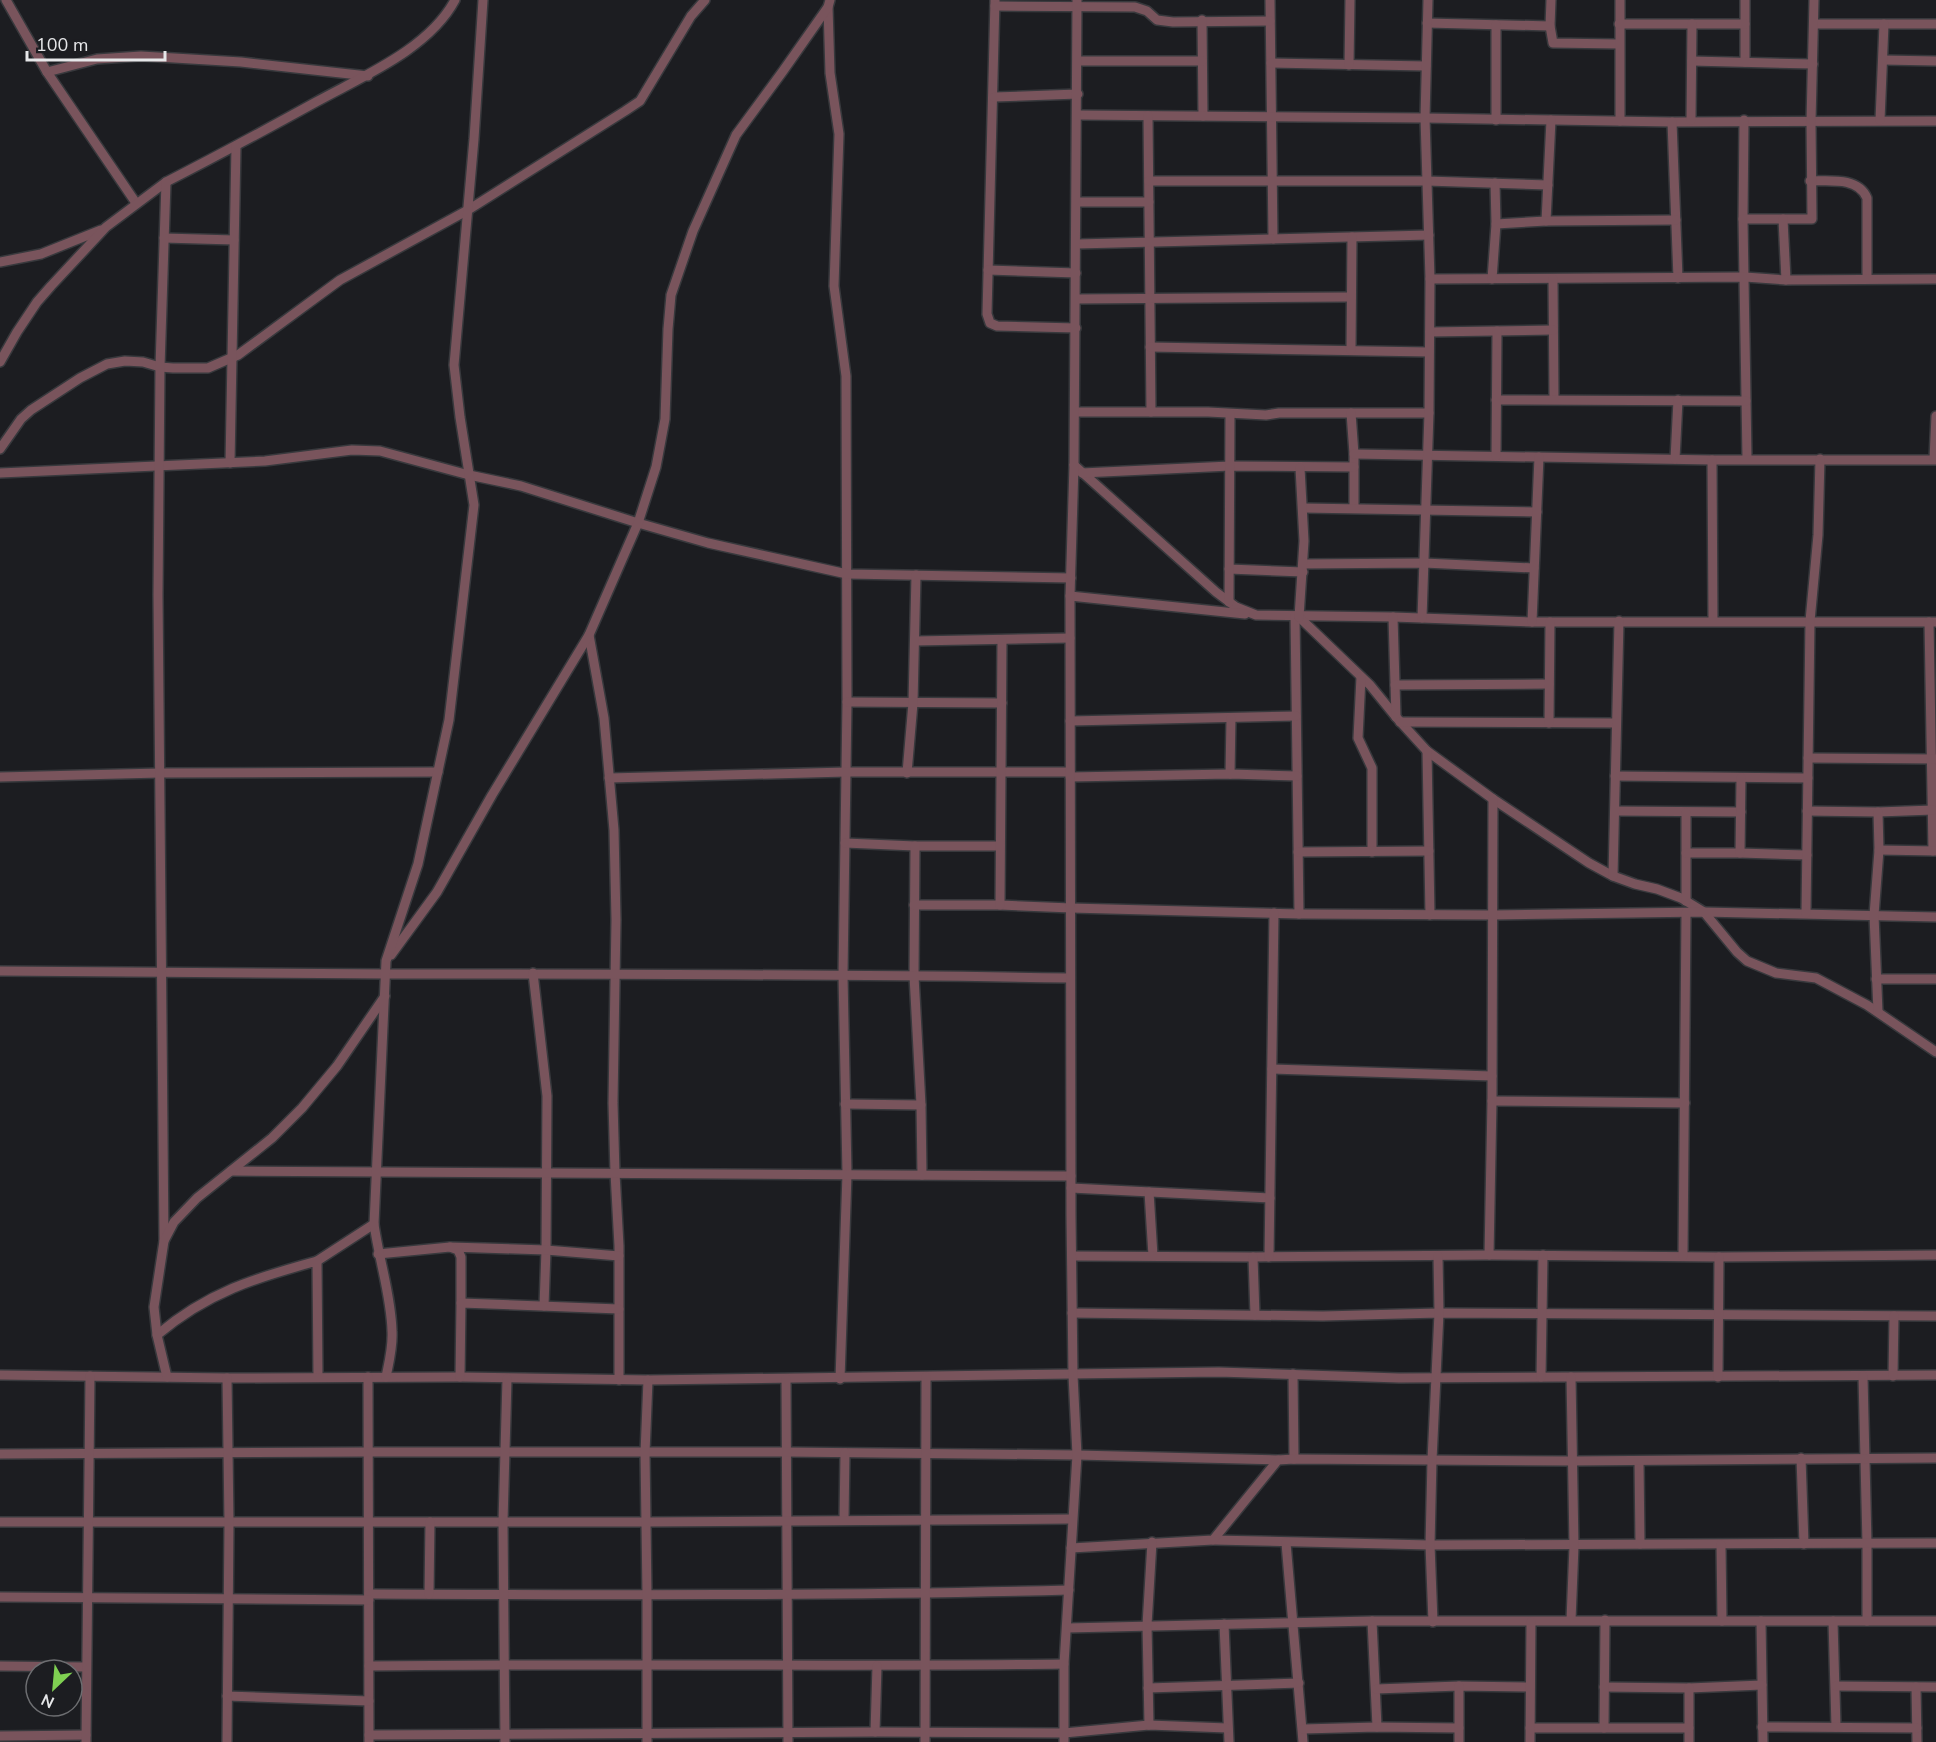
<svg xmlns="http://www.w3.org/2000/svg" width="1936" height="1742" font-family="'Nunito Sans',sans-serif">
  <rect width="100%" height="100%" fill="#1c1d21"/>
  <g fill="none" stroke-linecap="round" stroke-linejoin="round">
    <defs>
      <g id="minor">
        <polyline points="6,0 47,72 136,203"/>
        <polyline points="995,0 987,314 990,323 997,326 1076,328"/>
        <polyline points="1270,0 1273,239"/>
        <polyline points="1551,0 1550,26 1553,43 1619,44"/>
        <polyline points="1620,0 1620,121"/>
        <polyline points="1745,0 1745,62"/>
        <polyline points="995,6 1135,7 1147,11 1157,20 1173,22 1270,21"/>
        <polyline points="828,7 830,73 839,134 834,286 846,376 847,702 843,975 847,1174 840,1379"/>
        <polyline points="1202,20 1203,116"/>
        <polyline points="1427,23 1550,26"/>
        <polyline points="1619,24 1745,24"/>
        <polyline points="1814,24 1936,24"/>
        <polyline points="1883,60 1936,61"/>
        <polyline points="1078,61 1202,61"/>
        <polyline points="1692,61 1813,64"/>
        <polyline points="1271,63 1426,66"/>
        <polyline points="1349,65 1350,0"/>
        <polyline points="47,72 97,59 141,56 241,62 368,76"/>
        <polyline points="994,97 1078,94"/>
        <polyline points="1078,115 1425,118 1672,122 1936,121"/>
        <polyline points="1148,116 1151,412"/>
        <polyline points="1496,120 1496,25"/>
        <polyline points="1691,120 1692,24"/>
        <polyline points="1744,120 1743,219 1747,458"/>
        <polyline points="1880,120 1884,24"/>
        <polyline points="1672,122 1678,278"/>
        <polyline points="1149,181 1427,181 1548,185"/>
        <path d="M1810,181C1830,181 1858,177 1867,198V279"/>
        <polyline points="1077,202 1149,202"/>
        <polyline points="1743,219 1812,219 1811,121 1814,0"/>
        <polyline points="1783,219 1786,280"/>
        <polyline points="1546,221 1551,120"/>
        <polyline points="1496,224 1546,221 1676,220"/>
        <polyline points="164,238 234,240"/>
        <polyline points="1077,244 1429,235"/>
        <polyline points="0,262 41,254 101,230"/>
        <polyline points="988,270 1076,273"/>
        <polyline points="1430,279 1745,277 1786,280 1936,279"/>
        <polyline points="1492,279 1496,224 1495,183"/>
        <polyline points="1553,279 1554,399"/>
        <polyline points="1076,299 1351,297"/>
        <polyline points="1430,332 1553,330"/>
        <polyline points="1150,347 1429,352"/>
        <polyline points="1351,350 1352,237"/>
        <path d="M0,362L17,332L37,302L51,286L106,227L166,182C217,156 267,129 316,102C363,76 429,49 455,0"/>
        <polyline points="1496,400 1746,401"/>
        <polyline points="1075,412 1208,412 1266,415 1279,413 1429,413"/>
        <polyline points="1351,413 1354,454 1354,508"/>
        <polyline points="0,449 21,419 31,410 80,378 107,364 125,361 143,362 160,367 173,368 208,368 238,355 340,280 468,210 625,111 640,101 691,16 705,0"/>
        <polyline points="1354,454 1712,460 1936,460"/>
        <polyline points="1496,456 1497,331"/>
        <polyline points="1675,459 1678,400"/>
        <polyline points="1934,459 1936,416"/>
        <polyline points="1712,460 1713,621"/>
        <polyline points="230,463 236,146"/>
        <polyline points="1074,465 1216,592 1236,607 1256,615 1393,617 1532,622 1936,622"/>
        <polyline points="0,473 265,461 352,450 380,451 469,475 521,486 638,523 708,543 847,574 1071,578"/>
        <polyline points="1082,473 1230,466 1354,467"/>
        <polyline points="1303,508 1537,512"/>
        <polyline points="1303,564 1424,563 1534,568"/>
        <polyline points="1229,569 1303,572"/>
        <polyline points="1070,596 1245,614"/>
        <polyline points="1229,602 1230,414"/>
        <polyline points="1295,616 1299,914"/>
        <polyline points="1299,617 1370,685 1396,717 1427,751 1493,799 1589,863 1613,876 1635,884 1657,889 1681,898 1704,912 1737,952 1747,961 1776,973 1816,978 1867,1005 1936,1052"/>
        <polyline points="1299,617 1304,541 1300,468"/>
        <polyline points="1393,617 1396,717"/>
        <polyline points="1422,618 1429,413 1430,279 1425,118 1428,0"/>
        <polyline points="1532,622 1539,457"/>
        <polyline points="1929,622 1933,851"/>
        <polyline points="589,635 604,718 614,830 616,920 613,1103 615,1173 619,1246 619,1380"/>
        <polyline points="915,641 1070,638"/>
        <polyline points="1361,677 1358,738 1372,768 1372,852"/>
        <polyline points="1395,685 1549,684"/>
        <polyline points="847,702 1002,703"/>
        <polyline points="1070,721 1296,716"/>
        <polyline points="1400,722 1616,723"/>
        <polyline points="1549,723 1550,622"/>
        <polyline points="1427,751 1430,915"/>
        <polyline points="1808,758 1936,759"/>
        <polyline points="907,773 913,703 916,575"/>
        <polyline points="1230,774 1231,718"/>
        <polyline points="1615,776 1808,778"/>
        <polyline points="0,777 160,773 438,772"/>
        <polyline points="1070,777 1230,774 1297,776"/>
        <polyline points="609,778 846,772 1070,772"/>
        <polyline points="1615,811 1741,812"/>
        <polyline points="1807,811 1878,812 1933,810"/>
        <polyline points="1686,813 1686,901"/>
        <polyline points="845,843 915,846 1000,846"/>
        <polyline points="915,846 914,976 921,1105 922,1175"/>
        <polyline points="1879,850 1936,851"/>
        <polyline points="1298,852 1429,851"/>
        <polyline points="1686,853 1740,853 1807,855"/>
        <polyline points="1740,853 1741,778"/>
        <polyline points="1613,876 1619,621"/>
        <polyline points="914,905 1000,905 1071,908 1299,914 1493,915 1704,912 1936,917"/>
        <polyline points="1000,905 1002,640"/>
        <polyline points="1806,913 1810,621 1818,535 1820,459"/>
        <polyline points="391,955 437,892 492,795 589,635 638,523 656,467 665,419 668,329 671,295 693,231 736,135 783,71 828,7 830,0"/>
        <path d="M0,971C129,971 258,974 387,974C615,974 843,974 1070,978"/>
        <polyline points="533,973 547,1096 546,1250 544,1306"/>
        <polyline points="1876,979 1936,979"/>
        <polyline points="1878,1012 1874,915 1879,850 1878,812"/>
        <polyline points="1272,1069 1492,1076"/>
        <polyline points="1492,1101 1685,1103"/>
        <polyline points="845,1104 921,1105"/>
        <polyline points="231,1171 1071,1176"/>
        <polyline points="1071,1188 1270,1198"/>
        <polyline points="1149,1192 1153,1256"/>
        <polyline points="164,1241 158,595 160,367 166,182"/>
        <polyline points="450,1247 546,1250 619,1256"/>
        <polyline points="378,1254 450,1247 458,1250 461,1257 461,1303"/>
        <polyline points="1489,1255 1492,1101 1493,799"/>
        <polyline points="1072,1256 1253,1257 1489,1255 1719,1257 1936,1255"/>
        <polyline points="1683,1256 1686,913"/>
        <polyline points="1253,1257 1255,1315"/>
        <polyline points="1269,1257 1274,913"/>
        <polyline points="317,1261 374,1224"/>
        <polyline points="1072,1313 1323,1316 1439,1313 1936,1316"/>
        <path d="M157,1335C208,1292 255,1278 317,1261L318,1377"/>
        <polyline points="1293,1374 1294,1459"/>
        <polyline points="0,1375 227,1378 460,1377 648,1380 1219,1372 1399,1378 1936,1375"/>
        <polyline points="1863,1376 1867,1544 1867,1621"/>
        <polyline points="1893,1376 1894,1316"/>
        <polyline points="167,1377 157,1335 154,1307 164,1241 174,1222 197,1198 272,1138 302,1108 337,1066 385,996"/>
        <polyline points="368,1377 369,1742"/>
        <path d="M386,1377C389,1362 393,1347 392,1331C391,1295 379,1260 374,1224L386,961L418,864L449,720L474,505L460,417L454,365L474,139L483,0"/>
        <polyline points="460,1377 461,1303 619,1309"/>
        <polyline points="1541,1377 1543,1255"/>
        <polyline points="1718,1377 1719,1257"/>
        <polyline points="786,1379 788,1742"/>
        <polyline points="0,1454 367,1452 787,1452 1077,1455 1278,1460"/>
        <polyline points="1801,1458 1804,1544"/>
        <polyline points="1639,1461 1640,1544"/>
        <polyline points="844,1520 845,1453"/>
        <polyline points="0,1522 646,1522 1072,1519"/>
        <polyline points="1213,1540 1430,1545 1936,1543"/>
        <polyline points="1286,1543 1303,1742"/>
        <polyline points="1721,1545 1722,1621"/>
        <polyline points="1071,1548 1213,1540 1278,1460 1294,1459 1572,1461 1936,1458"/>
        <path d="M369,1594C603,1595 836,1596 1069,1590"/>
        <polyline points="429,1594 430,1522"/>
        <polyline points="0,1597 369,1600"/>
        <polyline points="1571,1620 1574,1546 1571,1377"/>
        <polyline points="1372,1621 1377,1727"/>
        <polyline points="1761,1621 1763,1742"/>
        <polyline points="1833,1621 1836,1727"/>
        <polyline points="1433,1622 1430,1545 1432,1460 1439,1313 1438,1256"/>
        <polyline points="1224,1624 1229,1742"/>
        <polyline points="1067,1628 1372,1621 1936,1621"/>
        <polyline points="0,1666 86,1667"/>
        <path d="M369,1666C601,1663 833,1667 1064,1664"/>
        <polyline points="1836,1686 1936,1687"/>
        <polyline points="1604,1687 1689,1688 1762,1685"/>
        <polyline points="1916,1687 1917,1742"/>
        <polyline points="1148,1688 1299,1683"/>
        <polyline points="1689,1688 1689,1742"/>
        <polyline points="1376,1689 1459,1686 1530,1687"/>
        <polyline points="227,1696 369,1701"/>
        <polyline points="1149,1725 1147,1625 1152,1542"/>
        <polyline points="1762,1727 1917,1728"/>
        <polyline points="1530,1728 1689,1728"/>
        <polyline points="1604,1728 1605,1620"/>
        <polyline points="1303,1729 1377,1727 1459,1728"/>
        <polyline points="875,1732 877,1666"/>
        <polyline points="369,1735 875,1732 1064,1733 1149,1725 1227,1728"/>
        <polyline points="0,1736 86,1735"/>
        <polyline points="86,1742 90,1376"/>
        <polyline points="227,1742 229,1523 227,1378"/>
        <polyline points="505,1742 503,1522 507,1379"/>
        <polyline points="647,1742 647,1595 645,1453 648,1380"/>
        <polyline points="925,1742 926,1377"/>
        <polyline points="1064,1742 1064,1664 1077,1455 1073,1375 1071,1216 1070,596 1074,465 1077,0"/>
        <polyline points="1459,1742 1459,1686"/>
        <polyline points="1530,1742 1531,1622"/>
      </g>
    </defs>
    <use href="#minor" stroke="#38393d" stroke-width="12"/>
    <use href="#minor" stroke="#79545c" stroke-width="9"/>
  </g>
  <g transform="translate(54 1688) rotate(206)"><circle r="28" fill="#1c1d21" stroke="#6d6e71" stroke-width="1.5"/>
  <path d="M0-4.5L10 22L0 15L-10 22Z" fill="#7fd052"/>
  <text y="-9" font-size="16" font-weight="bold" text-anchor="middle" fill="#e6e7e9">N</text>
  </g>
  <path d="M27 51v9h138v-9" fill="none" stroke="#e6e7e9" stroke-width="3"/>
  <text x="36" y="51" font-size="18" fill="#e6e7e9" stroke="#1c1d21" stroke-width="4.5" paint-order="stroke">100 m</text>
</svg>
